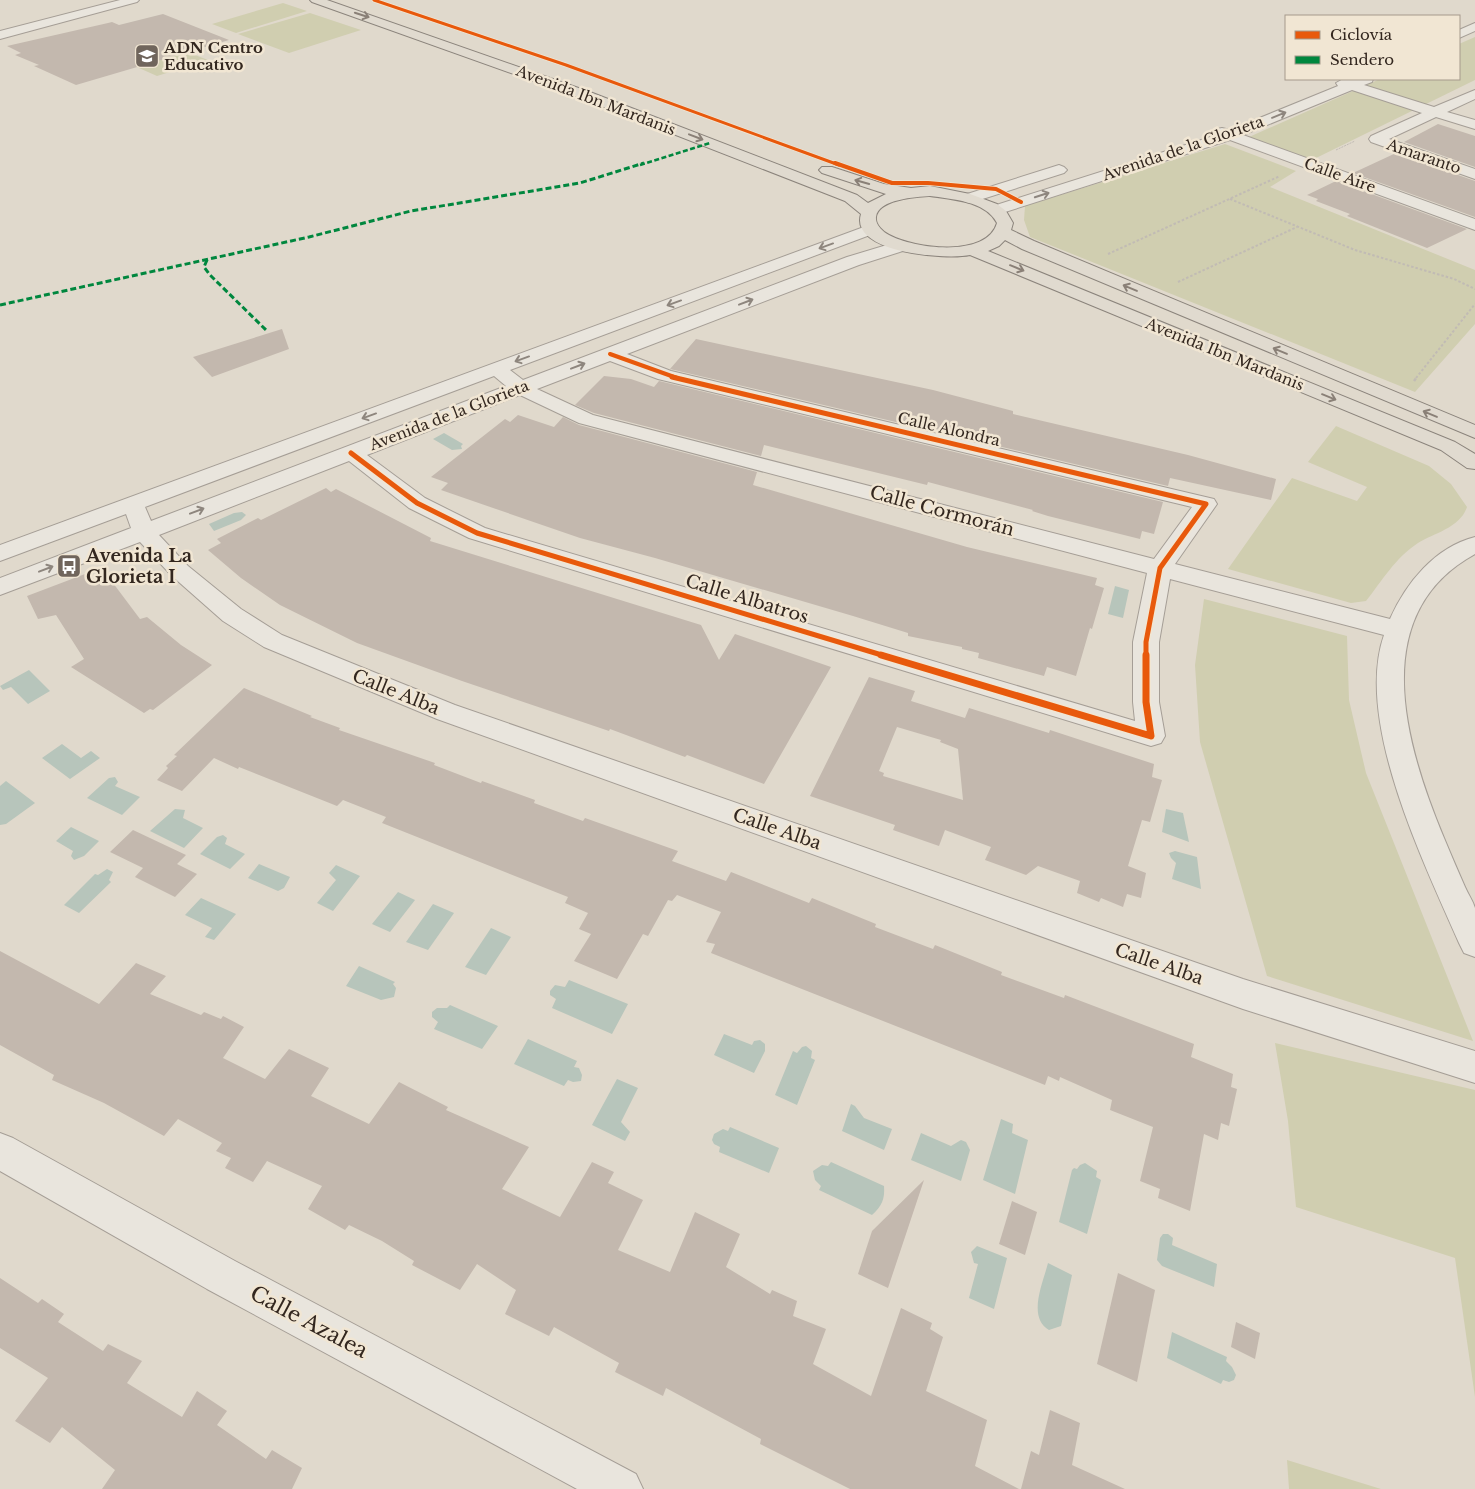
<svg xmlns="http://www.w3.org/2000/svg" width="1475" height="1489" font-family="'Libre Baskerville',serif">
  <rect width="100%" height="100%" fill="#e0d9cc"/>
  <g fill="#d0ceb0">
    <polygon points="283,3 307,11 236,33 212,24"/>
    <polygon points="310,13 361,30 289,53 238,34"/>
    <polygon points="1475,37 1475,80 1312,160 1249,137 1380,79 1459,79 1459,44"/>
    <polygon points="151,38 208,60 157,76 103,52"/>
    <polygon points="1225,144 1296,171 1270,187 1475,270 1475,324 1415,392 1030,237 1024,220 1025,206"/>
    <path d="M1336,426L1429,466L1451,484L1467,507C1460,528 1434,533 1418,543C1395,558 1382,581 1366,601L1351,603L1228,569L1292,478L1357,501L1367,487L1308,462Z"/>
    <polygon points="1204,599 1347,636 1349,700 1366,773 1473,1041 1267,976 1200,742 1195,665"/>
    <polygon points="1275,1043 1475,1090 1475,1397 1455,1258 1296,1207 1288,1121"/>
    <polygon points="1287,1460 1381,1489 1289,1489"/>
  </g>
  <g fill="#b7c5bb">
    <polygon points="444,433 463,444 461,446 462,449 452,450 433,439"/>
    <polygon points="242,512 246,515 241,520 214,531 209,524 234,513"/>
    <polygon points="1115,586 1129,590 1123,618 1108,614"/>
    <polygon points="29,670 50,691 28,704 11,687 3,690 0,686"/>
    <polygon points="62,744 81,758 91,751 100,758 70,779 42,758"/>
    <polygon points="115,777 118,782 115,786 140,797 122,815 87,798 109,778"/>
    <polygon points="6,781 35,803 6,824 0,825 0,786"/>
    <polygon points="175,809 185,810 183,818 203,828 184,848 150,831"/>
    <polygon points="1166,809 1183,813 1189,842 1162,832"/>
    <polygon points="71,827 99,841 84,856 74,860 71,856 73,851 56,841"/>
    <polygon points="223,835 227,838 225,844 245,854 230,869 200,854 217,837"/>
    <polygon points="1175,851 1197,857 1201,889 1172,879 1176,863 1171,858 1169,853"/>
    <polygon points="259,864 290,877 284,888 278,891 248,878"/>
    <polygon points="336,865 360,876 333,911 317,903 336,880 329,873"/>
    <polygon points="107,869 113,872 109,880 111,882 79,913 64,905 95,874 98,875"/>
    <polygon points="398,892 415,900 390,932 372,924"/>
    <polygon points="201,898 236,914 214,940 205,937 212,928 185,915"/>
    <polygon points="433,904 454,913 428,950 406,942"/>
    <polygon points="491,928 511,937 486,975 465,967"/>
    <polygon points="359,966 395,982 393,984 396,988 394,997 381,1000 346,986"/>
    <polygon points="569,980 628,1004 612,1034 552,1008 556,999 550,995 550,991 555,985 565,987"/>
    <polygon points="450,1005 498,1026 482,1049 434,1029 438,1022 432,1017 432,1012 437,1008 447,1008"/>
    <polygon points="724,1034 752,1045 754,1041 760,1040 765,1044 765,1051 754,1073 714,1055"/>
    <polygon points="528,1039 577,1061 574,1067 579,1068 582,1075 581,1081 573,1082 568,1080 564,1086 514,1064"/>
    <polygon points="806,1046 812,1051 811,1058 815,1060 797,1105 775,1095 793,1051 797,1053 802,1047"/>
    <polygon points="617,1079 638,1088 621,1122 630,1132 625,1141 592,1125"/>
    <polygon points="851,1104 855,1106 864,1118 892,1129 884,1150 842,1131"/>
    <polygon points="1001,1119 1013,1124 1012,1133 1028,1140 1015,1194 983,1180"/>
    <polygon points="730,1127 779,1148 769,1173 719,1152 720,1147 714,1144 712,1140 714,1134 723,1129 728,1131"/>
    <polygon points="921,1133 951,1146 961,1140 966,1142 970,1150 961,1181 911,1160"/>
    <path d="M831,1162L884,1186C885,1199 882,1206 872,1215L819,1190L821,1186L815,1180L813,1171L822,1165L828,1166Z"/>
    <polygon points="1085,1163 1097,1171 1096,1177 1101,1180 1087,1234 1059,1222 1072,1170 1074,1168 1077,1169 1080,1165"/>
    <polygon points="1163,1234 1168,1234 1173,1238 1172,1245 1217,1264 1214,1287 1162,1266 1157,1260 1160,1238"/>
    <polygon points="977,1246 1007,1258 994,1309 969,1298 978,1264 974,1263 971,1252"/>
    <path d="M1048,1263L1072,1275L1061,1326L1049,1330C1027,1317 1043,1283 1048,1263Z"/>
    <polygon points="1172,1332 1227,1357 1226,1361 1232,1367 1236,1375 1234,1380 1229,1382 1223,1380 1221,1384 1167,1358"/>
  </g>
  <g fill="#c3b8ae" fill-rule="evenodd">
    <polygon points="163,14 229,40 76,85 34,66 39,65 15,55 21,53 7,46 108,23 112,22 119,25"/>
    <polygon points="1438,124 1475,136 1475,167 1404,142"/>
    <polygon points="1396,153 1475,181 1475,217 1353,173"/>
    <polygon points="1336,181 1467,229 1427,248 1347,216 1350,214 1316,201 1318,199 1307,195"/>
    <polygon points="282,329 289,349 212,377 193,357"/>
    <polygon points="696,339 933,390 1013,411 1013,414 1188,455 1276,479 1271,500 1170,478 1168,486 670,369"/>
    <polygon points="604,376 631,379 654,387 659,381 1163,502 1154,534 1142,531 1140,539 1048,516 1032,511 1033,510 928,482 927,485 764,445 761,456 594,413 575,405"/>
    <polygon points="518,415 554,427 563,417 579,425 757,472 753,485 967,547 1097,578 1095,585 1104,588 1092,629 1090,628 1076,676 1047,667 1044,676 978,658 979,653 962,649 962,647 908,636 908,633 853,616 655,558 580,538 441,490 448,483 431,477 505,419 510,422"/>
    <polygon points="326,488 331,492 336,489 431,538 430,541 701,625 719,660 735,634 831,667 764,784 687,755 685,757 610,729 609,731 462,681 357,643 280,605 241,578 208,550 221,543 217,539 258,518 261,520"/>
    <polygon points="85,574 90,582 107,575 140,619 147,617 181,645 212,665 153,710 150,709 144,713 71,667 84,659 56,615 38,619 27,596"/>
    <path d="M869,677L915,691L911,701L965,718L969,708L1049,733L1050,730L1154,764L1152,777L1162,780L1150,822L1142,820L1128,866L1146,873L1141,898L1127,894L1123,907L1101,898L1099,902L1077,893L1080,881L1038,866L1026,875L985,860L991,847L945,830L939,846L893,830L895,825L810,796ZM897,727L941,740L940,742L958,749L963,800L883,776L884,773L879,771Z"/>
    <polygon points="244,688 312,716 310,717 340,728 339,730 435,763 434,765 481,783 482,781 535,800 534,803 583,821 585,818 678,851 672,861 726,881 731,872 809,903 812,898 876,924 875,927 933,949 935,945 1002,972 1001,975 1064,998 1065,995 1194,1044 1191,1057 1233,1074 1231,1087 1237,1089 1229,1126 1221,1123 1218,1140 1204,1134 1190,1211 1158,1198 1160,1189 1140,1181 1153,1127 1110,1110 1112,1100 1060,1077 1059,1081 1048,1076 1045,1085 711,953 715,944 706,942 721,912 677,895 672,901 668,900 648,936 643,934 617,979 574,961 591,934 579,929 588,913 565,903 568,897 382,823 386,817 343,800 337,806 239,767 238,769 214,758 182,791 157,780 168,768 166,766 177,756 174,755"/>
    <polygon points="133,830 186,855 177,864 197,874 175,897 135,877 143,868 110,852"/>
    <polygon points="0,951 99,1004 136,963 166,976 150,994 201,1015 204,1012 221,1019 223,1016 244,1027 223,1058 265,1079 289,1049 329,1068 311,1096 369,1124 399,1082 448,1107 446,1110 529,1147 502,1189 560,1217 592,1162 614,1172 608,1183 643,1200 618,1250 670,1272 695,1212 740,1234 726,1267 770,1294 772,1290 797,1301 793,1316 826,1329 813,1364 871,1396 901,1308 932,1323 930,1329 943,1337 926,1391 987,1420 975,1466 1019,1489 850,1489 760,1444 761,1439 666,1388 663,1396 615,1372 619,1363 554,1327 549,1336 505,1314 516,1290 477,1264 460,1290 412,1265 414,1261 382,1241 349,1225 345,1230 308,1209 322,1186 267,1161 253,1182 225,1168 231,1158 216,1151 222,1143 178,1119 164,1136 104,1103 52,1080 54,1075 0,1045"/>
    <polygon points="924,1180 888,1288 858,1274 872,1231"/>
    <polygon points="1012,1201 1037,1212 1025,1255 999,1244"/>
    <polygon points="1118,1273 1155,1290 1137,1382 1097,1364"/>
    <polygon points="0,1278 38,1303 42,1299 64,1314 58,1322 103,1351 108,1344 142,1361 127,1383 182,1417 197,1391 227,1411 217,1425 266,1459 272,1450 302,1468 292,1489 102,1489 115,1470 62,1427 50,1443 15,1421 48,1378 0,1348"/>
    <polygon points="1236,1322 1260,1333 1255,1359 1231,1347"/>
    <polygon points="1050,1410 1080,1423 1072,1465 1125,1489 1021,1489 1031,1451 1039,1455"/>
  </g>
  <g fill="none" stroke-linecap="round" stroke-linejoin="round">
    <defs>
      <g id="street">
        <polygon points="120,0 139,0 137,2 0,39 0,31"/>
        <polygon points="1475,23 1475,31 1459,38 1459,30"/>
        <path d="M1343,79C1352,81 1363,79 1373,79L1372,82L1364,85L1434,107L1475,90V99L1447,112L1475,120V129L1436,117L1389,139L1475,169V179L1371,142L1369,139L1371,136L1422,113L1352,90L1243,135L1475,219V230L1230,140L1002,213H990L988,210L990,207L1217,135L1215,132L1217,129L1222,128L1230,130L1338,86L1336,83Z"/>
        <polygon points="1059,165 1064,167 1067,170 1064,173 970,203 964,201 962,198 964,195"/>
        <path d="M872,224L878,226L880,229L878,232L510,370L523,380L847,257L900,241L906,242L908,246L906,250L859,265L627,354L671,371L1214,499L1217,504L1175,564L1390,619C1406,583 1435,547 1475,537V554C1365,614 1406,747 1444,838C1451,855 1458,871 1465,887C1468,894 1473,901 1475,908C1475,920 1475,943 1475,957L1464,953L1459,943C1424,863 1354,721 1384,635L1170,579L1159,642V702L1165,736L1161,743L1151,746L469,538L409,508L349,461L159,535L188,566L241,609L282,635L455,705L1243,979L1475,1051V1083L1243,1009L437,719L264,647L223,621L172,576L140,542L0,595V578L131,528L126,514L0,561V545ZM610,361L658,379L1192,507L1154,559L593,415L537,389ZM494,376L506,386L151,521L145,507ZM520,395L579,423L1147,573L1133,642V702L1135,721L485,528L425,498L367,455Z"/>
        <polygon points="0,1133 13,1138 235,1261 636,1474 643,1489 577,1489 207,1289 0,1171"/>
      </g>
      <path id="primary" d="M310,0H327L590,92L857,195L868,203L886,194L822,173L819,170L822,167H832L884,184L911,188L930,186L970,194L997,204L1006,211L1013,223L1011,230L1034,241L1475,425V438L1022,249L1005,240L999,246L988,251L1455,442L1475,454V469L1467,468L1441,450L970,255C947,260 849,253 861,214L845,201L581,98L312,2ZM930,196C951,199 986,201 997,223C987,258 915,249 889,235C883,232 875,225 876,217C878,199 916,197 930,196Z"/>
    </defs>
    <use href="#street" stroke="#a59e96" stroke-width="2"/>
    <use href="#primary" stroke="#8b847c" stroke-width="2"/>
    <polyline stroke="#c1bbb4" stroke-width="1" stroke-dasharray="2 1" stroke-linecap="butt" points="1336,150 1355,141"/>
    <g stroke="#c1bbb4" stroke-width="2" stroke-dasharray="2.5 2" stroke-linecap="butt">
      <polyline points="1230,199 1355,250 1454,279 1475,289"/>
      <polyline points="1108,254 1280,176"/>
      <polyline points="1178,282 1297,227"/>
      <polyline points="1416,378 1475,304"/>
    </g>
    <polyline stroke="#c1bbb4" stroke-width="2.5" stroke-dasharray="3 2" stroke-linecap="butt" points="1414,381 1417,377"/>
    <use href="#street" fill="#e9e5dd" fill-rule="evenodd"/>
    <use href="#primary" fill="#e0dacf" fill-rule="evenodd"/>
    <polyline stroke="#00873e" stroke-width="2.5" stroke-dasharray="5 2.5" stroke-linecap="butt" points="640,165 710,143"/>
    <g stroke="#00873e" stroke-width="3" stroke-dasharray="6 3" stroke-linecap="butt">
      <polyline points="207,260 204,267 210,275 266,330"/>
      <polyline points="0,305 309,237 411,211 580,183 644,163"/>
    </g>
    <defs>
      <polyline id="cycleway-far3" points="374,0 566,65 839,165"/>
      <g id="cycleway-far2">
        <polyline points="835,163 892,183 928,183 996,189 1021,202"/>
        <polyline points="610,354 677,378"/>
      </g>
      <g id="cycleway-far1">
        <polyline points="672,377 1206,504 1160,568 1146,642 1146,656"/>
        <polyline points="351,453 417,503 477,533 885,656"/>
      </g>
      <polyline id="cycleway" points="881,655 1151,736 1146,702 1146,655"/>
    </defs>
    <use href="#cycleway-far3" stroke="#f1e6d3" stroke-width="4.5"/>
    <use href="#cycleway-far2" stroke="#f1e6d3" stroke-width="5.5"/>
    <use href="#cycleway-far1" stroke="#f1e6d3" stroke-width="8"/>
    <use href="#cycleway" stroke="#f1e6d3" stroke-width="10"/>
    <use href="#cycleway-far3" stroke="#e8590c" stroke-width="3"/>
    <use href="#cycleway-far2" stroke="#e8590c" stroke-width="4"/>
    <use href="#cycleway-far1" stroke="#e8590c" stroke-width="5"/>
    <use href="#cycleway" stroke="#e8590c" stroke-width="7"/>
  </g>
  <defs><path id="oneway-shaft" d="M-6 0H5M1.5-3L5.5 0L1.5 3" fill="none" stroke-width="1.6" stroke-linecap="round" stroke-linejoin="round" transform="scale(1.25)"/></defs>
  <g stroke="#8a8077">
    <use href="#oneway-shaft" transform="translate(362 15) rotate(18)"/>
    <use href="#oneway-shaft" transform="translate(696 137) rotate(21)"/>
    <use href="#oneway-shaft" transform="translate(862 182) rotate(-164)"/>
    <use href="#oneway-shaft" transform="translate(1017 268) rotate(22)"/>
    <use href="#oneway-shaft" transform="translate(1130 288) rotate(-157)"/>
    <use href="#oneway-shaft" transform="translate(1280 351) rotate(-157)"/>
    <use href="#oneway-shaft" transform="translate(1329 397) rotate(22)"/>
    <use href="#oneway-shaft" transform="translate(1430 414) rotate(-157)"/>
  </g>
  <g stroke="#8e867e">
    <use href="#oneway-shaft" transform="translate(1279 115) rotate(-22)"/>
    <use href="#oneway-shaft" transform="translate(1042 195) rotate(-18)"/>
    <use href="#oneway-shaft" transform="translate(826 246) rotate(160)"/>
    <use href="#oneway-shaft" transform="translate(746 302) rotate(-21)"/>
    <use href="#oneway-shaft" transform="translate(674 303) rotate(160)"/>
    <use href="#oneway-shaft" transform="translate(522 359) rotate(160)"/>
    <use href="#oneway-shaft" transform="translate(578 366) rotate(-21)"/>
    <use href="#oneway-shaft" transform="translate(369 416) rotate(160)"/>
    <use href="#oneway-shaft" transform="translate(197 511) rotate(-21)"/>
    <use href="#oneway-shaft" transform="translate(46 569) rotate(-21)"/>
  </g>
  <defs>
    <symbol id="school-square" viewBox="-11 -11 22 22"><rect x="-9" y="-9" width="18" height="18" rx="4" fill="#70655c" stroke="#f1e6d3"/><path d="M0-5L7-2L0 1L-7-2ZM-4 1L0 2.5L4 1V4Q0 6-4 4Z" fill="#fff"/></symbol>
    <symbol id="bus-square" viewBox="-11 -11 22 22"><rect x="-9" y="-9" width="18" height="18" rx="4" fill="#70655c" stroke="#f1e6d3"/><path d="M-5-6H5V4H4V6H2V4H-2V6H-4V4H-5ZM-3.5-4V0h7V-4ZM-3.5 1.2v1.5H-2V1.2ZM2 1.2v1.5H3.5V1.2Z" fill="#fff"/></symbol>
  </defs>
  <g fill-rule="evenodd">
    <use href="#school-square" x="133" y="42" width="28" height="28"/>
    <use href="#bus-square" x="55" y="552" width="28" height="28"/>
  </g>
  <g text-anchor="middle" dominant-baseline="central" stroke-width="5" stroke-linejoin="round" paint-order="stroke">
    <g font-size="15" font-weight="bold" fill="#33271f" stroke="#f1e6d3" text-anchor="start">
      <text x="164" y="47">ADN Centro<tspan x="164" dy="17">Educativo</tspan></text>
    </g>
    <g font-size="15" fill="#33271f" stroke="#f1e6d3">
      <text transform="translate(596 100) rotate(21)">Avenida Ibn Mardanis</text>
      <text transform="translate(1183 148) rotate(-19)">Avenida de la Glorieta</text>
      <text transform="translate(1424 156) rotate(19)">Amaranto</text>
      <text transform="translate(1340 175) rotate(20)">Calle Aire</text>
      <text transform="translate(1225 354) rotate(22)">Avenida Ibn Mardanis</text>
      <text transform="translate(449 415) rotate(-21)">Avenida de la Glorieta</text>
      <text transform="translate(949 429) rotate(13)">Calle Alondra</text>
    </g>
    <g font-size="18" fill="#33271f" stroke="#f1e6d3">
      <text transform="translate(942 511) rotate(15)">Calle Cormorán</text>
      <text transform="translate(747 599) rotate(17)">Calle Albatros</text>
      <text transform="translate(396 692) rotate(22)">Calle Alba</text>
      <text transform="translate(777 829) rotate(19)">Calle Alba</text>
      <text transform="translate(1159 964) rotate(19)">Calle Alba</text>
    </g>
    <g font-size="18" font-weight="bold" fill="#33271f" stroke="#f1e6d3" text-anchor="start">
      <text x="86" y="556">Avenida La<tspan x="86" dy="21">Glorieta I</tspan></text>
    </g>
    <g font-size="21" fill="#33271f" stroke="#f1e6d3">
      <text transform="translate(309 1322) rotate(28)">Calle Azalea</text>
    </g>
  </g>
  <rect x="1285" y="15" width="175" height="65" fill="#f1e6d3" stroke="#a59a8b"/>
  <rect x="1295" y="31" width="25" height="8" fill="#e8590c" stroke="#a59a8b"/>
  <text x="1330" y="40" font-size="15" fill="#33271f">Ciclovía</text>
  <rect x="1295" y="56" width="25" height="8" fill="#00873e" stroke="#a59a8b"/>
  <text x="1330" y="65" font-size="15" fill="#33271f">Sendero</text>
</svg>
